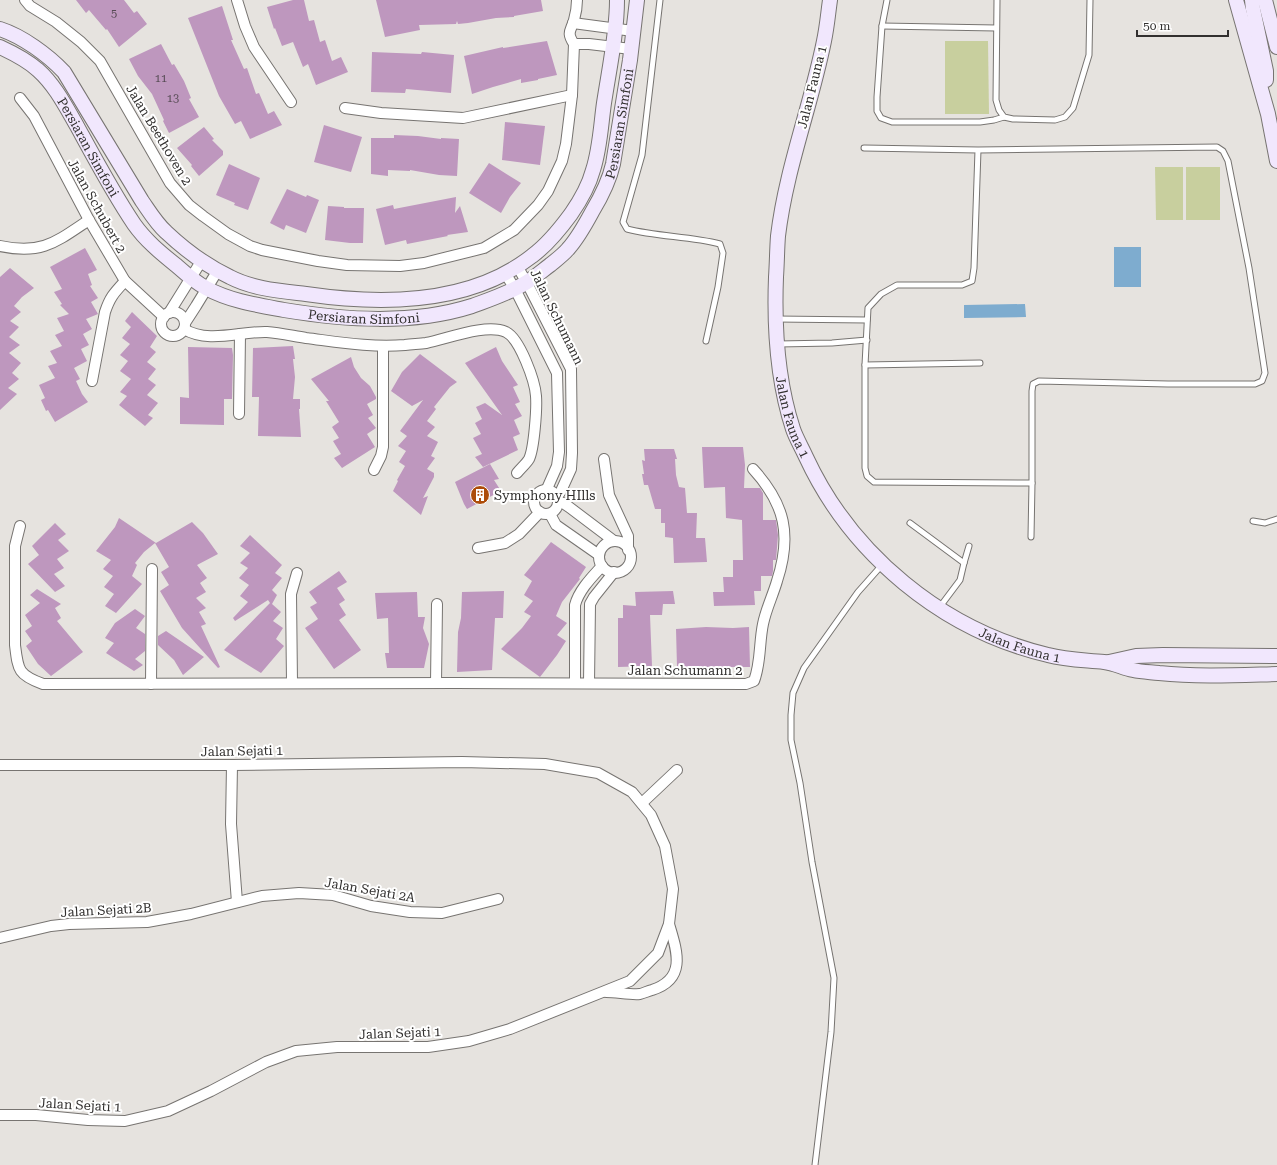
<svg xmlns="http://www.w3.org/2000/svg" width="1277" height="1165" font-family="'Roboto Serif',serif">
  <rect width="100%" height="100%" fill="#e6e3df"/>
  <g fill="#c8cf9e">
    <polygon points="945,41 988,41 989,114 945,114"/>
    <polygon points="1155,167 1183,167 1183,220 1156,220"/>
    <rect x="1186" y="167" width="34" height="53"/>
  </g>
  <g fill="#7eaccf">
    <rect x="1114" y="247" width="27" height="40"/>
    <polygon points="1025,304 1026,317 964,318 964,305"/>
  </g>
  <g fill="#be97be">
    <polygon points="76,0 124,0 134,13 137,11 147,24 119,47 107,29 106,30 89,10 86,13"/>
    <polygon points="293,0 304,0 309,21 314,20 320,42 325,40 332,61 341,57 348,72 316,85 308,64 303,67 293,42 282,46 275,28 274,29 267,7"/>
    <polygon points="376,0 541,0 543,11 514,16 514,17 496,18 468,23 458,24 457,21 456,24 419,25 420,30 385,37"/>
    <polygon points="222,6 233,40 231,40 244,69 247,68 256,94 259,93 268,114 274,111 282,125 250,139 241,121 235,124 219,96 188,18"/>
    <polygon points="547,41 557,75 538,79 538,80 521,83 521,79 493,87 472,94 464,56 503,47 503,48"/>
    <polygon points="161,44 172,65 174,64 184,81 191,98 189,99 199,117 169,133 163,121 164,120 152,94 138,76 129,59"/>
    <polygon points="372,52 421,54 422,52 454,55 451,93 406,89 405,93 371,92"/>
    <polygon points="505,122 545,126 540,165 502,160"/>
    <polygon points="324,125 362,137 351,172 314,162"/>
    <polygon points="204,127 214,139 212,140 223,151 223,155 199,176 191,166 192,165 177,148"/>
    <polygon points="394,135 418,136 441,139 441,138 459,139 457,176 439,175 410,170 410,171 388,170 388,176 371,174 371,138 394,138"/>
    <polygon points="489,163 521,183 510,197 501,213 469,193"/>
    <polygon points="229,164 260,178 248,210 234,205 235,203 216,195"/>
    <polygon points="287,189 306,197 307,195 319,200 306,233 286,225 284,230 270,223"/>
    <polygon points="456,197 455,213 460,206 468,232 447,235 448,236 407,244 406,240 385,245 376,209 393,205 394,209"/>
    <polygon points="328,206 344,207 344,208 364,208 363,243 350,243 325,240"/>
    <polygon points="85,248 97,270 88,274 92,285 90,286 98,298 91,302 98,314 86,319 92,329 83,334 89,345 81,349 87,361 74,368 80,379 76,381 82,394 88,402 55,422 48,410 46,411 41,400 45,398 39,385 55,378 48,366 57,363 50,351 62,346 55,335 64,331 57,318 69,314 60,305 62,304 54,292 62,289 50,267"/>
    <polygon points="10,268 34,288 22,297 14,306 21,312 10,321 19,327 9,337 20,345 9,353 21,363 12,373 19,379 8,388 17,394 0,410 0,277"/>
    <polygon points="132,312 157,336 150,347 156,352 147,362 156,369 148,379 156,385 147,395 158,403 148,415 153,418 145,426 119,405 127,396 120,392 131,379 120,371 128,361 120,355 130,344 122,338 131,327 125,321"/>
    <polygon points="293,346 295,359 293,359 295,377 293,399 300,399 300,409 299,409 301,437 258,436 259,397 252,397 253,348"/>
    <polygon points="188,347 232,348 233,355 232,399 224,399 224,425 180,424 180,397 189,398"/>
    <polygon points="496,347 502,361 518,385 513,387 520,402 515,404 522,416 514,420 520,434 513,437 518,450 483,467 475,457 482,454 473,438 481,434 475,423 482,419 476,407 485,403 502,415 465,363"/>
    <polygon points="420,354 457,382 450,387 434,407 436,409 427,421 435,427 427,436 438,442 431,456 435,458 427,469 434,473 434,477 423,498 428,496 421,515 393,491 398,481 397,480 405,466 399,462 406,451 398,446 407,436 400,431 423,400 412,406 391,391 402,372"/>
    <polygon points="351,357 354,367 361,378 370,386 376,397 376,399 367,404 373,415 368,418 376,428 367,434 375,447 342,468 334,458 341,454 333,441 339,438 332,427 339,422 326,401 329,401 311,379"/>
    <polygon points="702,447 743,447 745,465 744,488 760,488 763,493 763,520 776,520 778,535 776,560 773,560 773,571 772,576 761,576 761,591 754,591 755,605 714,606 713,592 724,592 723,577 733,577 733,560 743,560 742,520 726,518 725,487 704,488"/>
    <polygon points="644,449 674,449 677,459 675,459 676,475 679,487 685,488 687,513 697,513 696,538 705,538 707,562 674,563 673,538 665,537 665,523 661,523 661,509 655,509 648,485 644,485 642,474 644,474 642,460 645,461"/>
    <polygon points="490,464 499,479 494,480 501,491 467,509 464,504 455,482"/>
    <polygon points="119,518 156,543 192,522 203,533 218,554 197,565 207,578 200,583 206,592 196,598 206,608 199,612 206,624 201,626 220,667 218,668 182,628 160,591 169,585 161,572 169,567 155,543 144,552 135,563 137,565 132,576 142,584 116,613 105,606 114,594 104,587 113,576 103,569 111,560 96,551 115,527"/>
    <polygon points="55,523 66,534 58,540 69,551 57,559 64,568 54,574 65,586 55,592 28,564 39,555 32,546"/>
    <polygon points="250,535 282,565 275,573 282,578 272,590 277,595 272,604 281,612 273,621 283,628 276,639 284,646 261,673 224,650 270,603 268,600 235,621 233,618 248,602 240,596 249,585 239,578 248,568 240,563 250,553 240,546"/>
    <polygon points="551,542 586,567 579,578 580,579 562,602 556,616 567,623 557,635 566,641 557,655 540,677 501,649 522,628 531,616 524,612 533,601 524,595 532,581 524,575"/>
    <polygon points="339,571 347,582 337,588 345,600 339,604 346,615 339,620 361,650 334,669 305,628 318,619 310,607 317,603 309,592"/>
    <polygon points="37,589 61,604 55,608 61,618 57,621 83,652 51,676 38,664 26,646 32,641 25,631 32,626 25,615 40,603 30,595"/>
    <polygon points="504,591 503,618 495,618 492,670 457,672 458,632 461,618 462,592"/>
    <polygon points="673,591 675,604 663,604 662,615 650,615 652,666 618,667 618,618 623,618 623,605 636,606 635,592"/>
    <polygon points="417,592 418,617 425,617 423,628 429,644 424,668 387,668 385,653 389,653 388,618 377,619 375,593"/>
    <polygon points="135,609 145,616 136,628 145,634 145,651 135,659 143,665 134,671 106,653 114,643 105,638 115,623"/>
    <polygon points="706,627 733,628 749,627 750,667 677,667 676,629"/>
    <polygon points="166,631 204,657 183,675 174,660 158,645 158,636"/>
  </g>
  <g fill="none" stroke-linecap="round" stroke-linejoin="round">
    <defs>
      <g id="lane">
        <path d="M660,0L642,155L623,222L627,229C658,237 690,236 720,244L723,253L718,287L706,341"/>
        <polyline points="887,0 882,26 877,97 877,111 881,118 892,122 980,122 994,120 1004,117"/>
        <polyline points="997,0 996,100 999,110 1004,117 1013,119 1055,120 1065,117 1073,108 1089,55 1090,0"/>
        <polyline points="882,26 996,28"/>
        <polyline points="864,148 978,150 1217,147 1223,151 1228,161 1249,268 1265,373 1262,381 1255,384 1168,384 1039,381 1033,384 1032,391 1032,483 874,482 867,476 865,468 865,365 868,308 881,294 897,285 962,285 972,281 974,268 978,150"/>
        <polyline points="776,319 867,320"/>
        <polyline points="778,344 832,343 867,340"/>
        <polyline points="865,365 980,363"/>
        <polyline points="1253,521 1265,523 1277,519"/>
        <polyline points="910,523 964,563"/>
        <polyline points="1031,537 1032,483"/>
        <polyline points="939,608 960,580 964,563 969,546"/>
        <polyline points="815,1165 831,1032 834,978 812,862 800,783 791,740 791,715 793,693 804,668 858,592 882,565"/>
      </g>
      <g id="street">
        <path d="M25,0L30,6L56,22L81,42L100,61L170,183L189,205L203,216L228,234L250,246L262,250L318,261L347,265L400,266L424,263L484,248L514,230L538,205L548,191L562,161L566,144L572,95L574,44C566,32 571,31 574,20C576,13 577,7 577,0"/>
        <polyline points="237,0 245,26 254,47 291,102"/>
        <polyline points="573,23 633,31"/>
        <polyline points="574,44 589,44 631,49"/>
        <polyline points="20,98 34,116 89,220 125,281 164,317"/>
        <polyline points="345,108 381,113 463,118 572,95"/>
        <path d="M0,246C42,255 56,242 89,220"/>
        <polyline points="517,266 527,283 571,369 572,453 571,469 561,491 557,497"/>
        <polyline points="505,273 515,289 557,373 559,452 557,466 546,491"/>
        <circle cx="173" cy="324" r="12"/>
        <polyline points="169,313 202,260"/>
        <polyline points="185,323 196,306 218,270"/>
        <path d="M184,329C208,344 241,331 267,332C280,333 293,336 306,338C338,342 372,348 405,345C412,344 419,344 426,343C447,339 486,323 506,332C520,339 535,381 536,396C537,409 534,449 529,459C526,464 521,468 517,473"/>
        <path d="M92,381L105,312C110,297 114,293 125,281"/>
        <polyline points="239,414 240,334"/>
        <polyline points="604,459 609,495 628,536 628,550"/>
        <polyline points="374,470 381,456 383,447 383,346"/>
        <circle cx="546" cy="502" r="12"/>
        <polyline points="558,502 563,503 569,507 614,541"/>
        <polyline points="550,514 556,525 599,555"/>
        <path d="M20,526L15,546V645C18,670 18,675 43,684L456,683L746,684L754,681C761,663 759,643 763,624C766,609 773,595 777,581C792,535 785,504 753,469"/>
        <circle cx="615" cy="557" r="16"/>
        <polyline points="478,548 505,543 519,534 540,512"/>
        <polyline points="292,683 291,594 297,573"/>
        <polyline points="436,683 437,604"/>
        <path d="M575,683V605C579,590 592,577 602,566"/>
        <polyline points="589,683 590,604 594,597 614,572"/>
        <polyline points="151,684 152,569"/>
        <polyline points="0,765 232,765 462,762 545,764 598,773 632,792 651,815 665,846 673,889 669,924 658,953 630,981 510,1029 469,1041 428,1047 337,1047 296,1051 266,1062 211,1091 168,1111 125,1121 88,1120 36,1115 0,1115"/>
        <polyline points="232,765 231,824 237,902"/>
        <polyline points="642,803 677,770"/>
        <polyline points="0,938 51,926 69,924 147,922 191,914 262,896 299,893 333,895 371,906 410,912 442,913 498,899"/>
        <path d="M606,992C617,992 630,995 640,994C644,993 648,991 652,990C687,979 677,951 669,924"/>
      </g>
      <g id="secondary">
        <path id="s1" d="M830,0C828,14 827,27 824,41C811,106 786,169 778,236C777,249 777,263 776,277C774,328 777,380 793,429C796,438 802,448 806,457C851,554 942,630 1048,655C1066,660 1085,660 1104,662C1114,663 1123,668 1133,670C1142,672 1151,672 1159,673C1198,677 1238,675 1277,674"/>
        <polyline points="1236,0 1268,114 1277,161"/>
        <polyline points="1252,0 1253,9 1266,71 1266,80"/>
        <polyline points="1265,0 1277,47"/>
        <path d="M0,29C22,36 48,55 64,72L142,201C149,211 156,223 166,232C184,249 207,266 230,277C253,289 281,291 306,294C381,305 470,305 532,256C547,245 560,229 571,214C580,201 589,185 593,170C600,149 601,124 604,103C609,70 617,33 617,0"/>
        <path id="s2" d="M0,47C13,53 27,60 38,70C55,85 66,107 77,126C95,159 113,193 134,224C146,241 161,253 177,266C186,274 195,282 206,288C230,301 257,305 284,310C345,320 412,325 472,306C491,299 510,293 527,282C535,277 542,271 550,265C556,260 563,255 568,249C578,238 585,225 592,212C601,197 609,182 613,164L630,60L637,0"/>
        <polyline points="1109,662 1136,656 1163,655 1277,656"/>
      </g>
    </defs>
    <use href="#lane" stroke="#777471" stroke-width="7"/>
    <use href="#street" stroke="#777471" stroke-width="12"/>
    <use href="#secondary" stroke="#777471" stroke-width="16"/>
    <use href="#lane" stroke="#fff" stroke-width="5"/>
    <use href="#street" stroke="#fff" stroke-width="10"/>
    <use href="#secondary" stroke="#f1e7fd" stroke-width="14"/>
  </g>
  <defs>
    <symbol id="building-disc" viewBox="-11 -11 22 22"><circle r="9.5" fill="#ad4c09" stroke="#fff"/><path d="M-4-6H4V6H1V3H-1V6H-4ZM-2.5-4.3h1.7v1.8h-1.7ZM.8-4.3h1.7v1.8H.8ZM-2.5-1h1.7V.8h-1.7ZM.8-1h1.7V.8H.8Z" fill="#fff"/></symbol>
  </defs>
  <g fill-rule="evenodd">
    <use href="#building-disc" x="469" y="484" width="22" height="22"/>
  </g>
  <g text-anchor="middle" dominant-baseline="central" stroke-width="4" stroke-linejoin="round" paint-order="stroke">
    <g font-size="11" fill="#554a53">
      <text x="114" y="13">5</text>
      <text x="161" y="78">11</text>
      <text x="173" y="98">13</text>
    </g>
    <g font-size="13" fill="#32302f" stroke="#fff">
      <text transform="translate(812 87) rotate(-76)">Jalan Fauna 1</text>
      <text stroke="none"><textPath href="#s2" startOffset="845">Persiaran Simfoni</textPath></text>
      <text transform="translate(159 135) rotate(59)">Jalan Beethoven 2</text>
      <text stroke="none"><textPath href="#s2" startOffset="137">Persiaran Simfoni</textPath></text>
      <text transform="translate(97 206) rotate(61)">Jalan Schubert 2</text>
      <text stroke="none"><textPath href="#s2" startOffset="485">Persiaran Simfoni</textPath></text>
      <text transform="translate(557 317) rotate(64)">Jalan Schumann</text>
      <text stroke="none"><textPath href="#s1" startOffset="425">Jalan Fauna 1</textPath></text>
      <text stroke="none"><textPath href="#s1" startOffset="761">Jalan Fauna 1</textPath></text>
      <text x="685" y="670">Jalan Schumann 2</text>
      <text transform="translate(242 751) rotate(-1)">Jalan Sejati 1</text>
      <text transform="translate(370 890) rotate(10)">Jalan Sejati 2A</text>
      <text transform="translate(106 910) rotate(-3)">Jalan Sejati 2B</text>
      <text transform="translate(400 1033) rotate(-2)">Jalan Sejati 1</text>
      <text transform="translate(80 1105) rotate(3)">Jalan Sejati 1</text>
    </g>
    <g font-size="13" fill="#32302f" stroke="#fff" text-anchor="start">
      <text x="494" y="495">Symphony HIlls</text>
    </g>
  </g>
  <path d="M1137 30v6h91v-6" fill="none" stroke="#32302f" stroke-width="2"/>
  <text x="1143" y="30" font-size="12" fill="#32302f" stroke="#ffffff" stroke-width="3" paint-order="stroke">50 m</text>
</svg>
